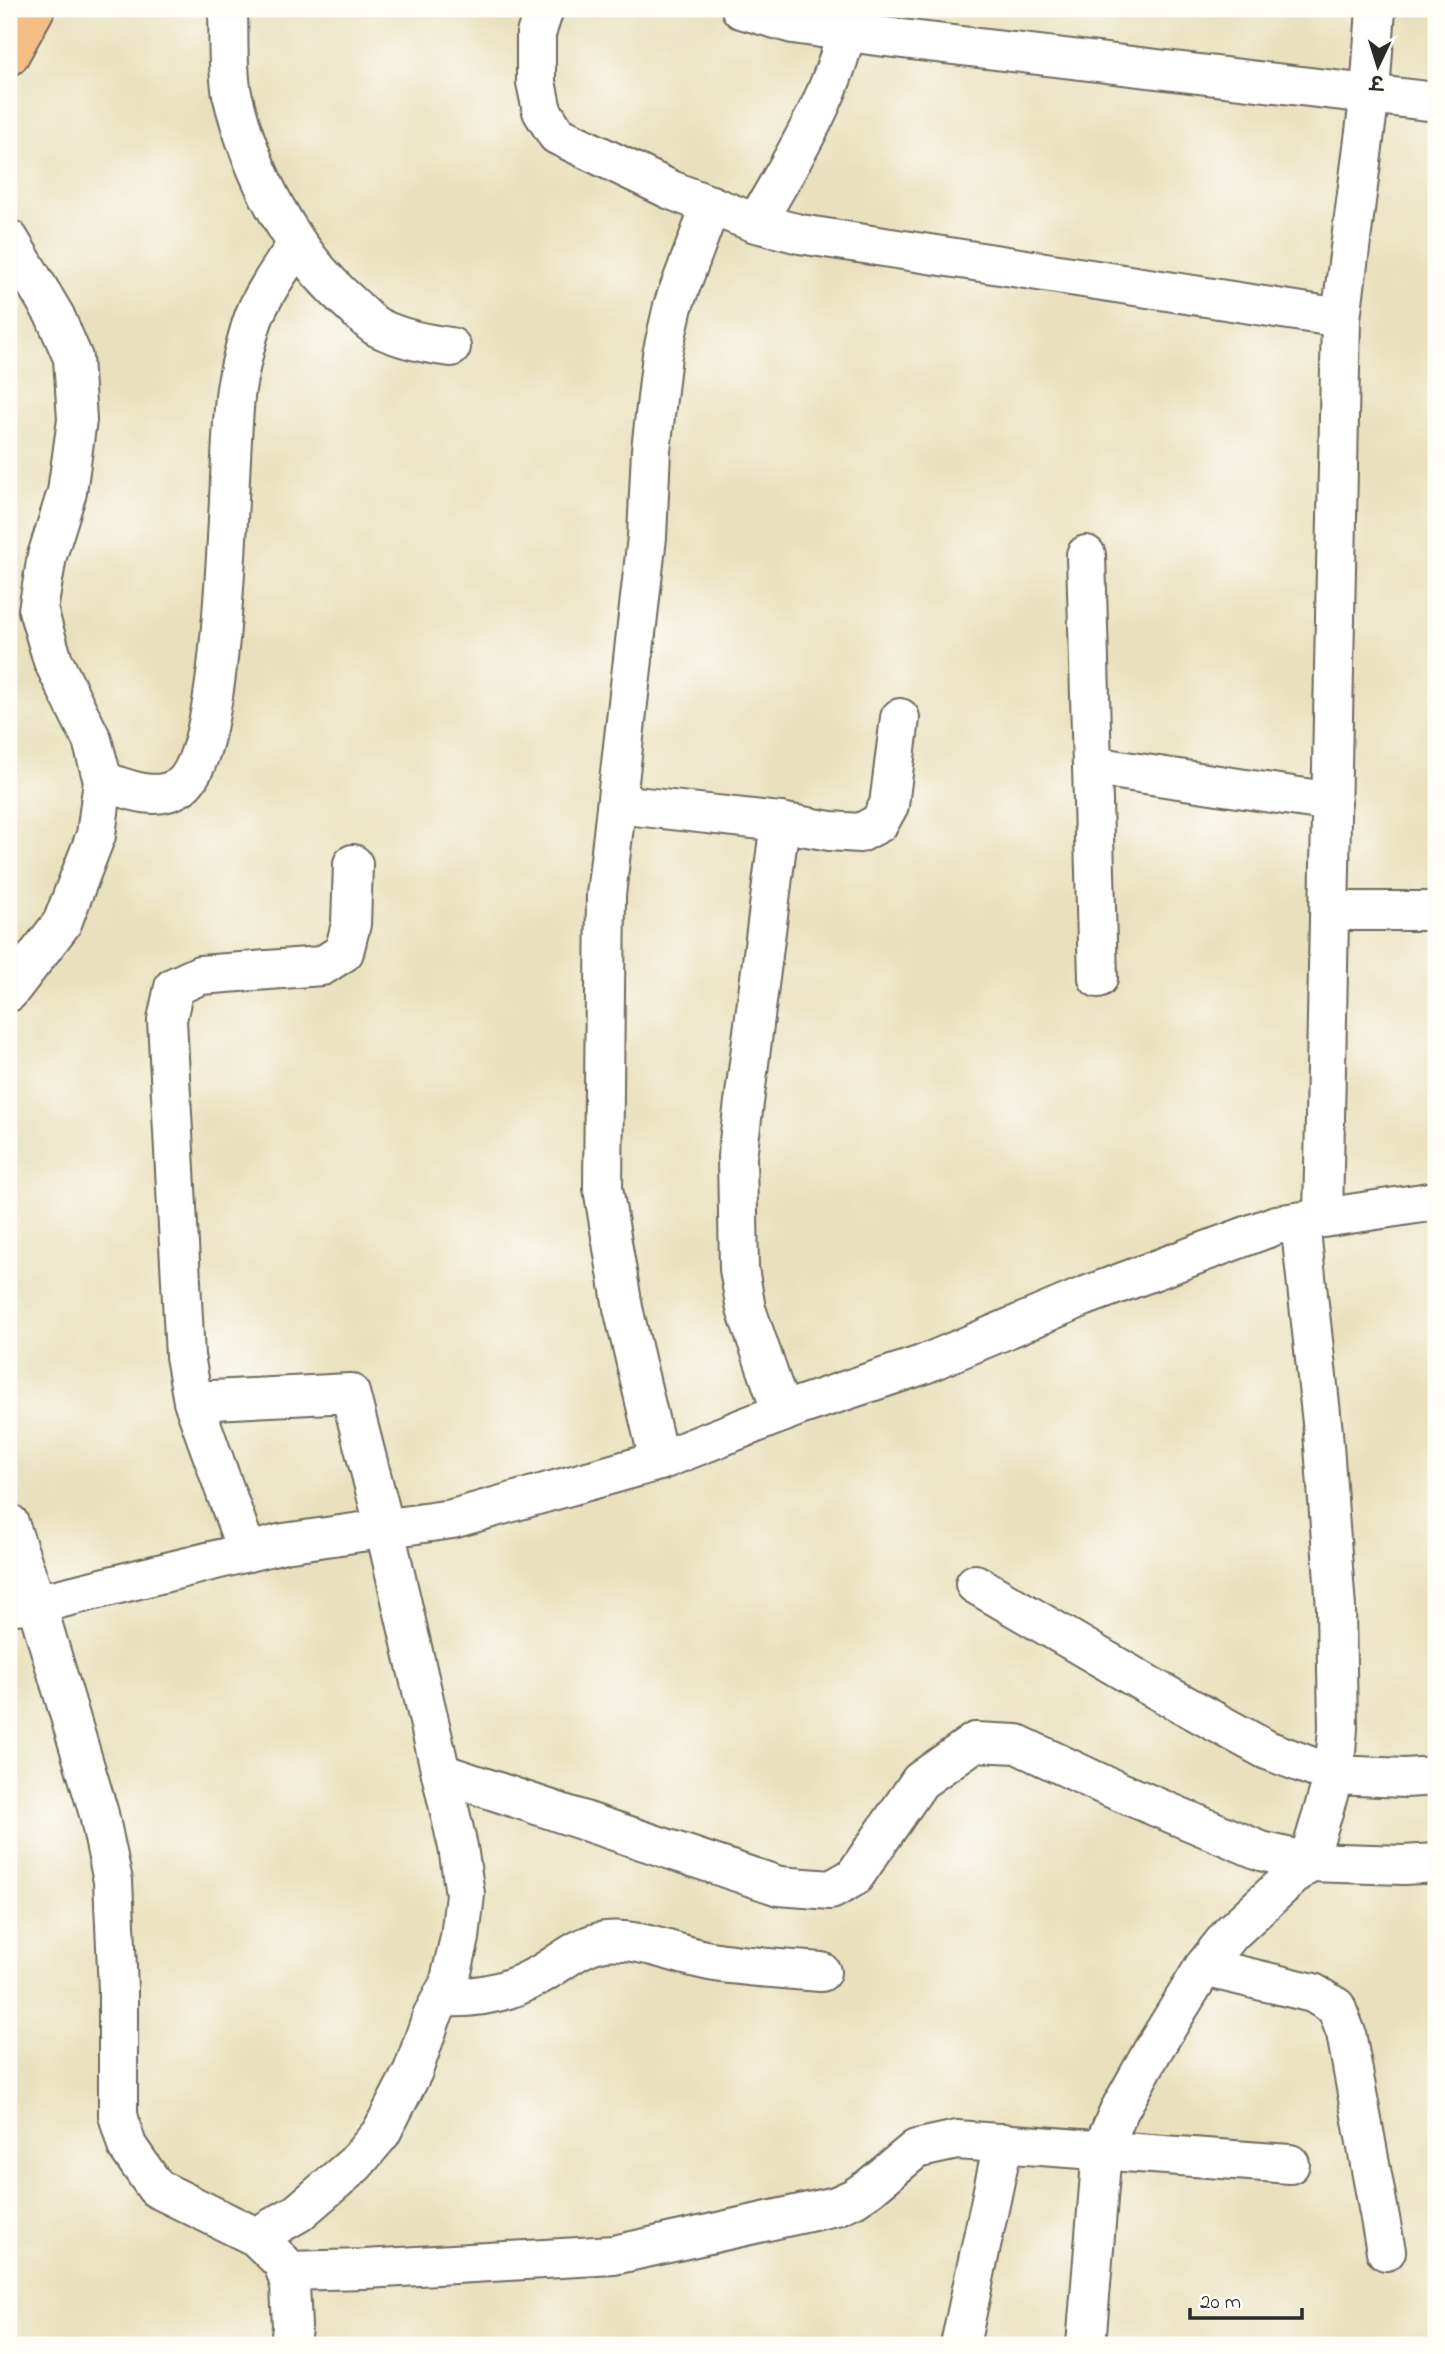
<svg xmlns="http://www.w3.org/2000/svg" width="1445" height="2354" font-family="'Indie Flower','Playpen Sans Deva',sans-serif">
  <rect width="100%" height="100%" fill="#fdfcf7"/>
  <filter id="ink" filterUnits="userSpaceOnUse"><feTurbulence type="fractalNoise" baseFrequency=".0143" numOctaves="2"/><feDisplacementMap in="SourceGraphic" scale="14" xChannelSelector="R" yChannelSelector="G"/><feConvolveMatrix kernelMatrix="1 2 1 2 8 2 1 2 1" color-interpolation-filters="sRGB"/></filter>
  <filter id="wash" filterUnits="userSpaceOnUse"><feTurbulence type="fractalNoise" baseFrequency=".00686" numOctaves="4" result="noise"/><feDisplacementMap in="SourceGraphic" scale="28" xChannelSelector="R" yChannelSelector="G"/><feGaussianBlur stdDeviation="1.57" result="paint"/><feColorMatrix in="noise" values="0 0 0 0 0 0 0 0 0 0 0 0 0 0 0 0 0 1.4 0 .05"/><feComposite in="paint" operator="in"/></filter>
  <g filter="url(#wash)">
    <rect width="100%" height="100%" fill="#e9e1bd"/>
  </g>
  <g filter="url(#ink)">
    <g fill="none" stroke-linecap="round" stroke-linejoin="round">
      <defs>
        <g id="minor">
          <path d="M228,9C229,35 227,69 232,94C251,172 290,251 351,304C360,312 369,323 379,328C402,339 426,344 451,347"/>
          <polyline points="544,9 536,34 536,82 542,111 557,135 671,190 756,223 800,234 1341,318"/>
          <polyline points="741,9 793,24 877,36 1436,102"/>
          <path d="M756,223C794,156 840,86 850,9"/>
          <polyline points="9,239 55,316 73,358 77,420 67,492 47,556 38,610 53,661 92,740 103,781 96,835 62,923 9,992"/>
          <polyline points="1086,555 1098,978"/>
          <polyline points="1092,766 1332,802"/>
          <path d="M103,781C127,789 155,802 179,787C231,757 226,454 236,389C239,370 249,328 256,312C266,288 284,265 297,244"/>
          <polyline points="617,804 780,822 830,831 860,833 879,823 889,805 900,718"/>
          <polyline points="780,822 737,1157 739,1269 746,1309 782,1413"/>
          <polyline points="1330,911 1436,911"/>
          <polyline points="1323,1218 1341,318 1370,93 1376,9"/>
          <polyline points="193,1401 350,1393 382,1517 458,1847 465,1894 460,1938 449,1984 432,2016 413,2071 381,2133 355,2164 298,2213 256,2237"/>
          <polyline points="659,1461 623,1308 603,1188 606,895 647,537 651,450 662,355 673,306 711,205"/>
          <polyline points="9,1523 36,1602 99,1814 113,1881 118,1990 118,2115 127,2146 156,2188 256,2237 283,2263 290,2285 292,2327 290,2345"/>
          <polyline points="247,1552 193,1401 185,1356 167,1020 174,987 200,975 322,966 344,952 351,924 353,864"/>
          <polyline points="975,1584 1148,1685 1267,1750 1334,1775 1405,1778 1436,1776"/>
          <polyline points="9,1606 58,1599 284,1543 452,1519 659,1461 799,1406 922,1365 1083,1297 1276,1225 1436,1201"/>
          <polyline points="441,1773 779,1886 831,1890 854,1877 920,1781 975,1742 1017,1744 1104,1785 1261,1851 1308,1862 1404,1865 1436,1863"/>
          <polyline points="1204,1967 1313,1993 1336,2007 1346,2033 1386,2251"/>
          <path d="M442,1997C477,1999 508,1993 539,1975C561,1963 579,1945 605,1941C637,1937 678,1955 710,1961C746,1967 784,1969 821,1972"/>
          <polyline points="286,2271 365,2269 614,2255 836,2206 854,2198 869,2188 916,2149 957,2140 1290,2164"/>
          <polyline points="960,2345 1003,2143"/>
          <polyline points="1086,2345 1102,2150 1119,2111 1153,2050 1204,1967 1231,1933 1308,1862 1334,1775 1338,1728 1336,1608 1323,1432 1300,1222"/>
        </g>
        <polyline id="major" points="9,56 35,9"/>
      </defs>
      <use href="#minor" stroke="#6e6b5e" stroke-width="42"/>
      <use href="#major" stroke="#6e6b5e" stroke-width="42"/>
      <use href="#minor" stroke="#fff" stroke-width="38"/>
      <use href="#major" stroke="#f6be87" stroke-width="38"/>
    </g>
  </g>
  <rect width="1445" height="2354" fill="none" stroke="#fdfcf7" stroke-width="35"/>
  <g transform="translate(1378 66) rotate(184)" stroke="#fdfcf7" stroke-width="5" paint-order="stroke">
  <path d="M0-5L12 26L0 18L-12 26Z" fill="#2b2b2b"/>
  <text y="-10" font-size="19" font-weight="bold" text-anchor="middle" fill="#2b2b2b">उ</text>
  </g>
  <path d="M1190 2308v10h112v-10" fill="none" stroke="#2b2b2b" stroke-width="3.5"/>
  <text x="1200" y="2308" font-size="21" fill="#2b2b2b" stroke="#fdfcf7" stroke-width="5" paint-order="stroke">20 m</text>
</svg>
